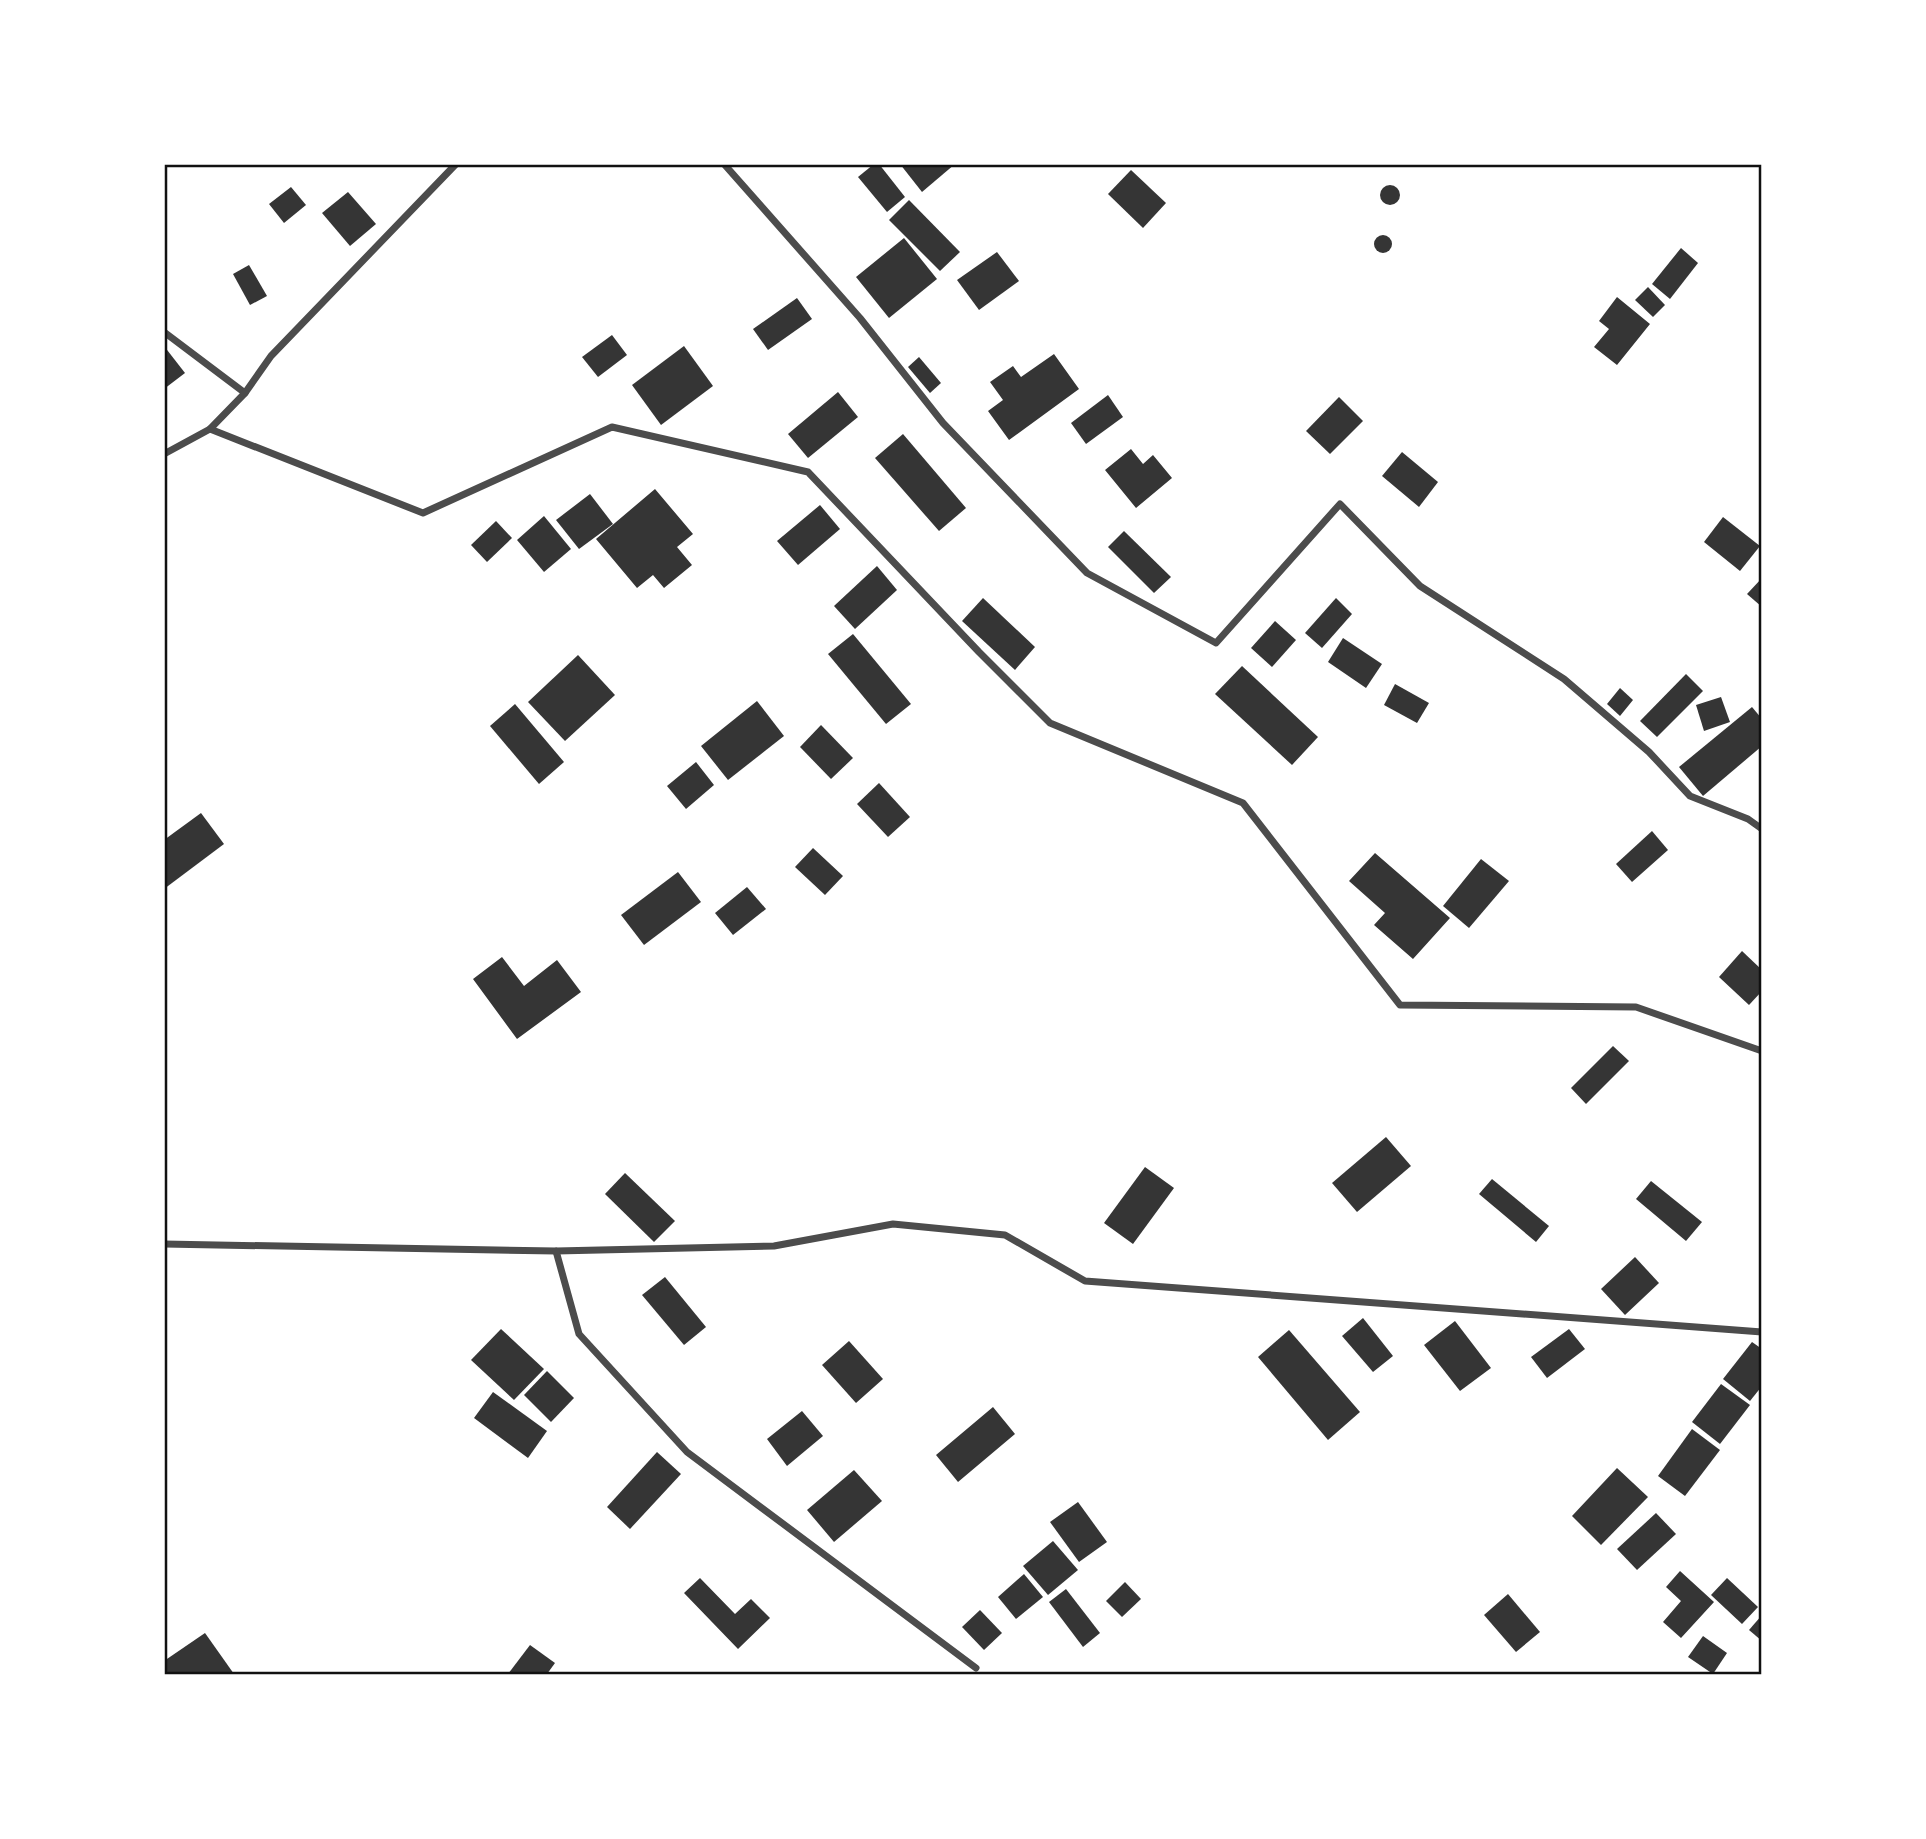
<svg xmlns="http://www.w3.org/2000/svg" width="1926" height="1839" font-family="Quicksand,sans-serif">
  <rect width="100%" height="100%" fill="#fff"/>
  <g fill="#353535">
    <polygon points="874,164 879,164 905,197 887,212 858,177"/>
    <polygon points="900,164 955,164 922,192"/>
    <polygon points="1131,170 1166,203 1143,228 1108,194"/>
    <circle cx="1390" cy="195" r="10"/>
    <polygon points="291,187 306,205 284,223 269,204"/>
    <polygon points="348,192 376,224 350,246 322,213"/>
    <polygon points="909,200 960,252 940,271 889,220"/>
    <circle cx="1383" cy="244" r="9"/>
    <polygon points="904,238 937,279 889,318 856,277"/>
    <polygon points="1681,248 1698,263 1670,299 1652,284"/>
    <polygon points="997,252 1019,281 979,310 957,280"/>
    <polygon points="249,265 267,296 250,305 233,274"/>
    <polygon points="1648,287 1665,305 1653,317 1635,300"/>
    <polygon points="1617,297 1650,324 1617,365 1594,347 1609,329 1599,321"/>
    <polygon points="797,298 812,319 768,350 753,329"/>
    <polygon points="612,335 627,355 598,377 582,357"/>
    <polygon points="164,346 185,373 164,389"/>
    <polygon points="684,346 713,386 661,425 632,385"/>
    <polygon points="1054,354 1079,389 1009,440 988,411 1003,400 990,382 1013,366 1021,377"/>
    <polygon points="919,357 941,383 930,393 908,367"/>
    <polygon points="838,392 858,417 808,458 788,434"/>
    <polygon points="1108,395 1123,417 1086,444 1071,423"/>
    <polygon points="1339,397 1363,421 1330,454 1306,431"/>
    <polygon points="903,434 966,508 939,531 875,458"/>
    <polygon points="1131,449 1143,464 1153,455 1172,478 1136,508 1105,470"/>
    <polygon points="1402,452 1438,482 1419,507 1382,476"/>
    <polygon points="655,489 693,534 677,547 692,565 664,588 653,575 637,588 596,539"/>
    <polygon points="590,494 613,524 579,549 556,520"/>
    <polygon points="820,505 840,529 798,565 777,541"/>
    <polygon points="544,516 571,549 544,572 517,540"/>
    <polygon points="1723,517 1760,546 1740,571 1704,542"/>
    <polygon points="496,521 512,538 487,562 471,545"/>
    <polygon points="1124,531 1171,577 1154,593 1108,547"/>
    <polygon points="877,566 897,590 855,629 834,606"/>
    <polygon points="1762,578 1762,607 1747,594"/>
    <polygon points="983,598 1035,647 1015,670 962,621"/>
    <polygon points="1336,598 1352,614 1322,648 1305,633"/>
    <polygon points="1275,621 1296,640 1272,667 1251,648"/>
    <polygon points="853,634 911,704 886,724 828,654"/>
    <polygon points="1343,638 1382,664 1366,688 1328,662"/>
    <polygon points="578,655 615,695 565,741 528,702"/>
    <polygon points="1242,666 1318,737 1292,765 1215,694"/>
    <polygon points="1686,674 1703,691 1657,737 1640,721"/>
    <polygon points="1395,684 1429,703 1417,723 1384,705"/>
    <polygon points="1620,688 1633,700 1620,716 1607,704"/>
    <polygon points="1721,697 1730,722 1704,731 1696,705"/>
    <polygon points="757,701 784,736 728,780 701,746"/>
    <polygon points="515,704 564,762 539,784 490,726"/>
    <polygon points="1752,707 1762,719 1762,746 1703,796 1679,767"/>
    <polygon points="821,725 853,758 831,779 800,747"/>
    <polygon points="696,762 714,785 686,809 667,786"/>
    <polygon points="879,783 910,817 888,837 857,804"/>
    <polygon points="201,813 224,844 164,889 164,840"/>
    <polygon points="1652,831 1668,850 1632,882 1616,864"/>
    <polygon points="813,848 843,876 825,895 795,867"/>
    <polygon points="1375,853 1450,918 1413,959 1374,925 1385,913 1349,881"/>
    <polygon points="1481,859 1509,881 1469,928 1443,906"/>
    <polygon points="678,872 701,902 644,945 621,915"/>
    <polygon points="747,887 766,909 733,935 715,913"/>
    <polygon points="1742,951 1762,970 1762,991 1749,1005 1719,977"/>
    <polygon points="502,957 524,986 557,960 581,992 517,1039 473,979"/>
    <polygon points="1613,1046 1629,1061 1586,1104 1571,1088"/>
    <polygon points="1386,1137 1411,1166 1357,1212 1332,1183"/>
    <polygon points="1145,1167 1174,1188 1133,1244 1104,1223"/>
    <polygon points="625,1173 675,1221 654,1242 605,1194"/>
    <polygon points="1492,1179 1549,1226 1536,1242 1479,1194"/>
    <polygon points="1651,1181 1702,1222 1686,1241 1636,1199"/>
    <polygon points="1635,1257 1659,1283 1625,1315 1601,1289"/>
    <polygon points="665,1277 706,1327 684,1345 642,1295"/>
    <polygon points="1363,1318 1393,1356 1373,1372 1342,1336"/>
    <polygon points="1455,1321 1491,1368 1460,1391 1424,1345"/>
    <polygon points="501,1329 544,1369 514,1400 471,1360"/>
    <polygon points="1569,1329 1585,1349 1547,1378 1531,1357"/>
    <polygon points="1289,1330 1360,1412 1328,1440 1258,1357"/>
    <polygon points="849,1341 883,1379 856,1403 822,1365"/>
    <polygon points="1752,1342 1762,1349 1762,1386 1750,1401 1723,1379"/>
    <polygon points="547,1371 574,1398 551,1422 524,1395"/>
    <polygon points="1721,1384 1750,1405 1720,1444 1692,1422"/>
    <polygon points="493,1392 547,1431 528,1458 474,1418"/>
    <polygon points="993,1407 1015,1434 958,1482 936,1455"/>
    <polygon points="802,1411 823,1436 787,1466 767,1439"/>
    <polygon points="1692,1429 1720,1450 1685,1496 1658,1476"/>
    <polygon points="657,1452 681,1474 630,1529 607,1507"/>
    <polygon points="1617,1468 1648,1497 1601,1545 1572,1516"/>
    <polygon points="854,1470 882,1501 834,1542 807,1510"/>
    <polygon points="1078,1502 1107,1542 1079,1562 1050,1522"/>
    <polygon points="1656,1513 1676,1534 1637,1570 1617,1549"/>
    <polygon points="1053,1541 1078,1570 1048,1595 1023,1566"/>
    <polygon points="1680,1571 1714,1602 1681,1638 1663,1622 1681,1601 1666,1587"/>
    <polygon points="1024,1574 1043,1597 1016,1619 998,1597"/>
    <polygon points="700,1578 735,1614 751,1599 770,1618 738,1649 684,1593"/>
    <polygon points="1727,1578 1758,1607 1742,1624 1711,1595"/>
    <polygon points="1125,1582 1141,1599 1122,1617 1106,1601"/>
    <polygon points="1066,1589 1100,1633 1083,1647 1049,1602"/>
    <polygon points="1508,1594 1540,1632 1516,1652 1484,1615"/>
    <polygon points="980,1610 1002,1633 984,1650 962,1627"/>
    <polygon points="1762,1615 1762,1641 1749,1630"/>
    <polygon points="205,1633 234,1674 164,1674 164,1661"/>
    <polygon points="1703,1636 1727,1653 1713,1674 1688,1657"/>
    <polygon points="530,1645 555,1663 547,1674 508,1674"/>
  </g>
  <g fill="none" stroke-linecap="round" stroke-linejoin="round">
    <g stroke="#4c4c4c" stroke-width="7">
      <polyline points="724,164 860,318 943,423 1087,573 1216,643 1340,504 1420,586 1564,679 1649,752 1690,796 1748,819 1762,829"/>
      <polyline points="164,332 245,393"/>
      <polyline points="210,429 423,513 612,427 808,472 979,652 1050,723 1243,803 1400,1005 1636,1007 1762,1051"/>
      <polyline points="164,454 210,429 245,393 271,356 456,164"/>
      <polyline points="164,1244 556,1251 774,1246 893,1224 1005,1235 1085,1281 1762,1332"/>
      <polyline points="556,1251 579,1334 687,1452 976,1668"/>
    </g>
  </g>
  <rect width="1926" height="1839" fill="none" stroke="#ffffff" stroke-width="332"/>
  <rect x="166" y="166" width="1594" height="1507" fill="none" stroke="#111" stroke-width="2.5"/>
</svg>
